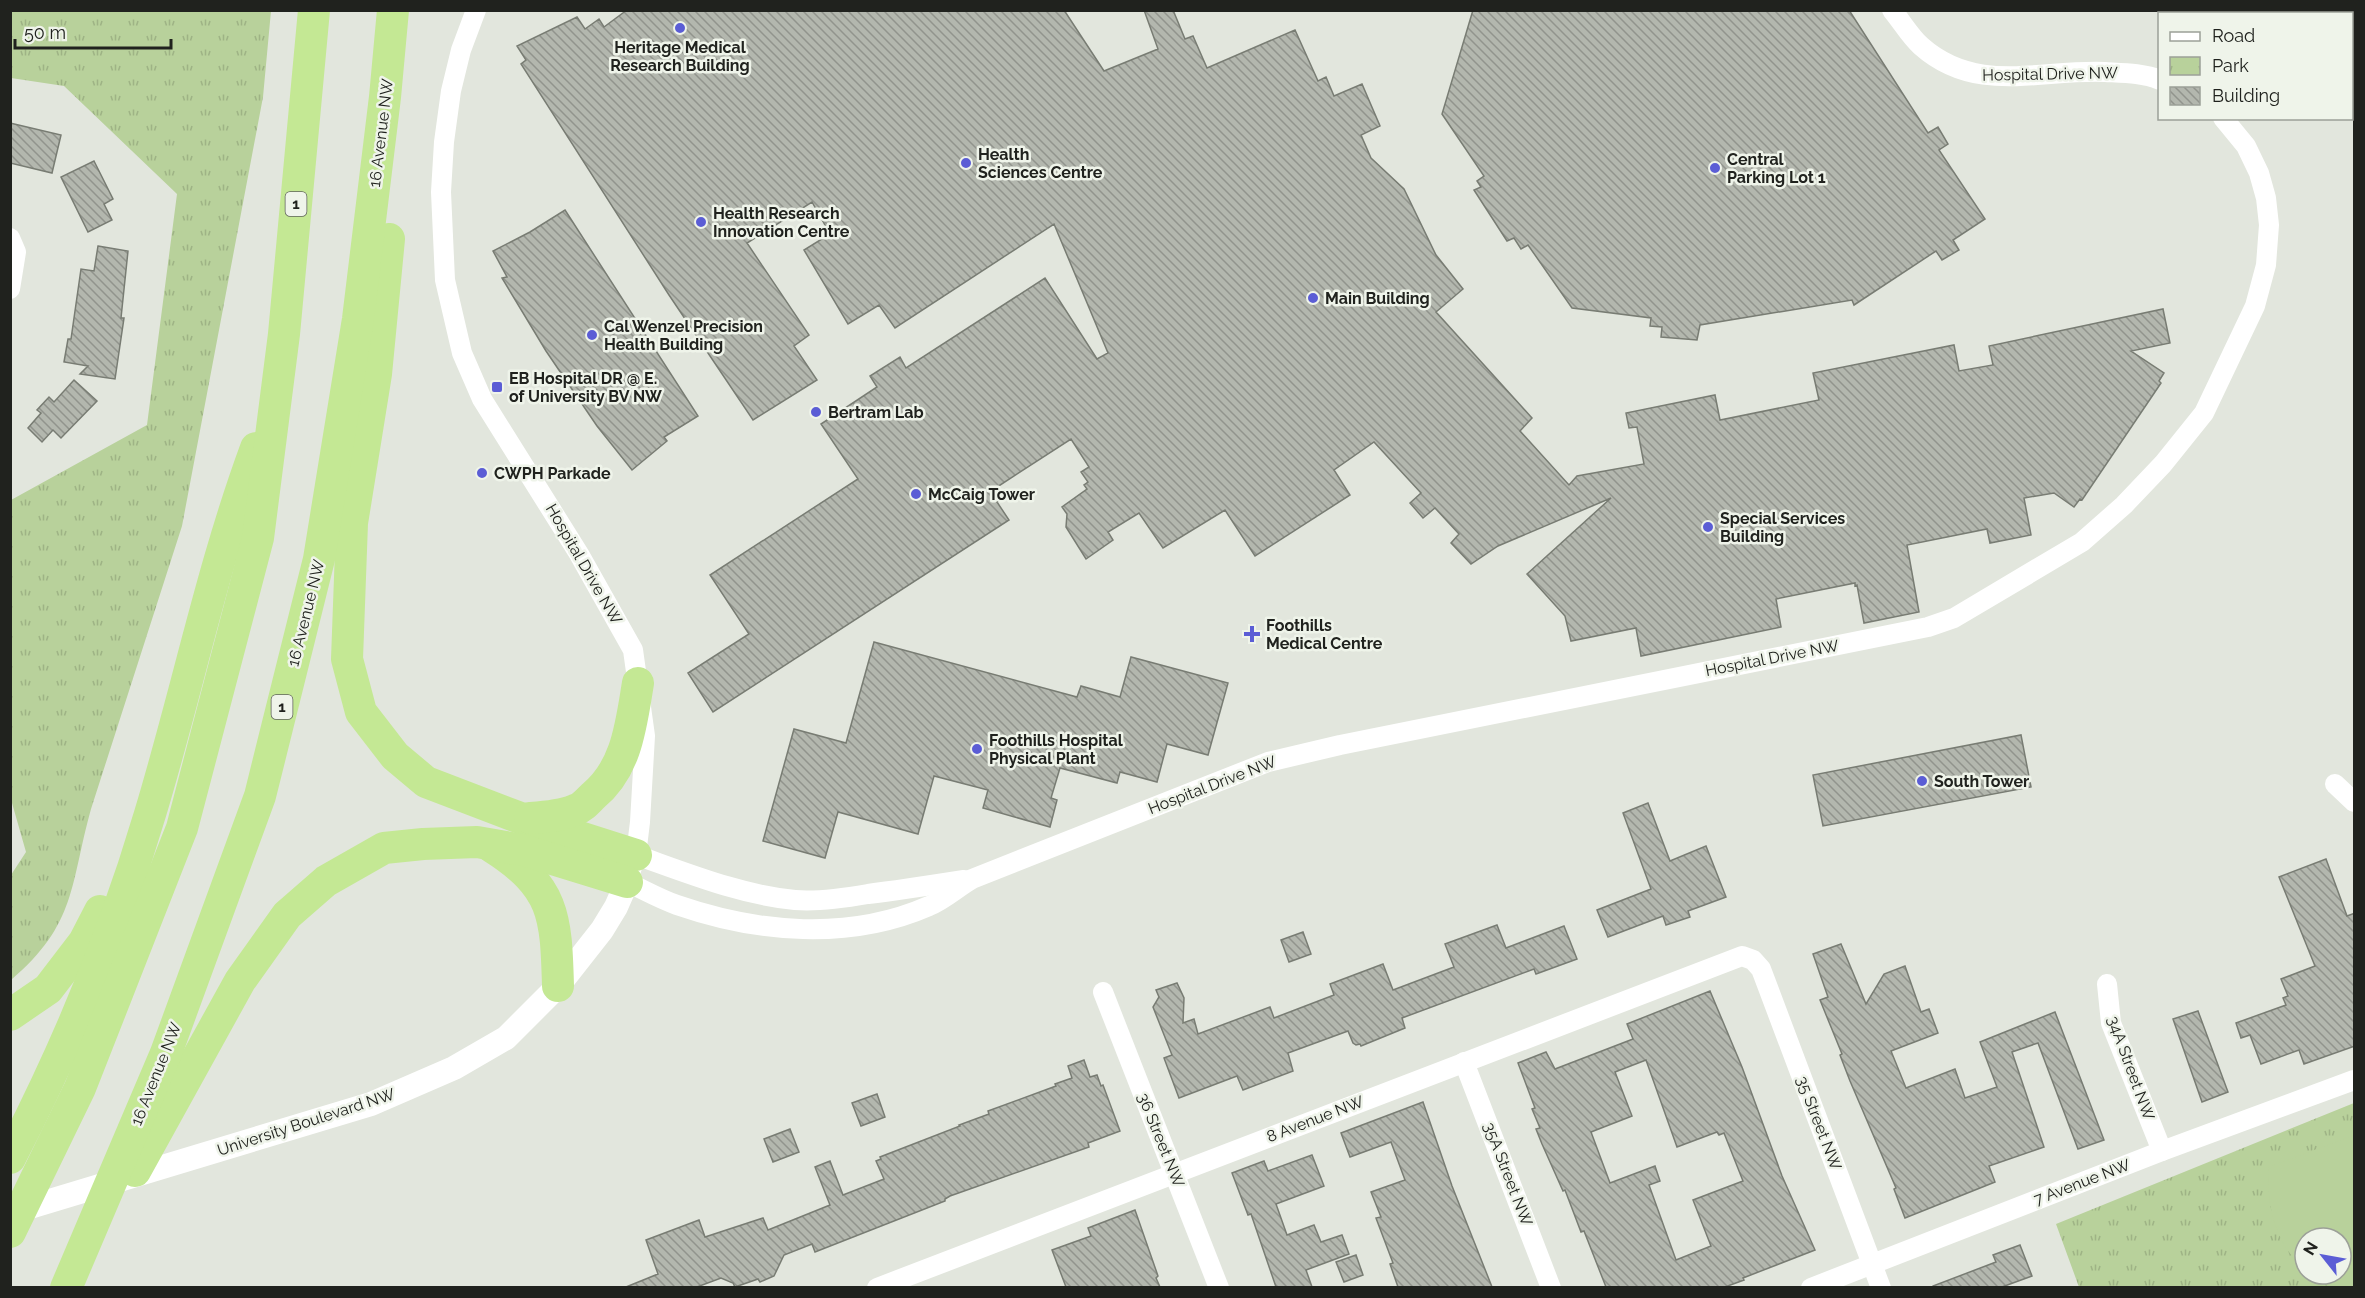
<svg xmlns="http://www.w3.org/2000/svg" width="2365" height="1298" font-family="Raleway,sans-serif">
  <defs>
    <pattern id="park-tufts" width="24" height="20" patternUnits="userSpaceOnUse" patternTransform="scale(1.5)"><rect width="24" height="20" fill="#b8d19b"/><path d="M3 7l-1-3M5 7V3M7 7l1-3M15 17l-1-3M17 17v-4M19 17l1-3" fill="none" stroke="#9eb385"/></pattern>
    <pattern id="building-back-hatch" width="6" height="6" patternUnits="userSpaceOnUse" patternTransform="scale(1.5)"><rect width="6" height="6" fill="#b3b7ae"/><path d="M-1 5l2 2M0 0l6 6M5-1l2 2" fill="none" stroke="#91948d"/></pattern>
  </defs>
  <rect width="100%" height="100%" fill="#e2e6dd"/>
  <g fill="url(#park-tufts)" fill-rule="evenodd">
    <path d="M11,10L271,11L263,97L182,526L91,809C70,884 77,924 11,980V875L26,852L10,796L11,500L147,425L177,194L64,86L11,78Z"/>
    <polygon points="2289,10 2354,11 2354,62 2352,60 2352,14 2287,13"/>
    <path d="M2354,1103V1287H2079L2056,1224ZM2305,1238H2341V1274H2305Z"/>
  </g>
  <path fill="#b8d19b" d="M2354,1135V1287H2330L2309,1274H2341V1238H2305V1270C2275,1243 2266,1206 2269,1167Z"/>
  <g fill="url(#building-back-hatch)" stroke="#787c73" stroke-width="1.5" fill-rule="evenodd">
    <polygon points="627,10 1064,10 1104,71 1158,49 1144,10 1173,10 1185,39 1193,36 1207,68 1295,30 1318,81 1326,77 1334,96 1362,84 1380,126 1361,135 1371,158 1404,189 1436,255 1463,289 1436,312 1532,418 1520,431 1569,485 1577,476 1644,464 1637,427 1629,428 1626,413 1715,395 1720,420 1819,400 1813,373 1954,345 1959,371 1993,365 1989,346 2163,309 2170,343 2131,351 2164,373 2159,381 2161,383 2082,500 2080,499 2074,507 2054,493 2024,498 2031,535 1990,543 1987,529 1907,545 1919,612 1864,623 1857,585 1855,586 1855,583 1776,599 1781,627 1641,656 1636,628 1571,641 1565,616 1527,574 1611,498 1498,546 1471,564 1451,543 1459,534 1435,508 1423,518 1410,503 1421,493 1374,442 1334,470 1350,495 1255,556 1225,510 1163,548 1139,513 1108,532 1113,540 1086,559 1066,527 1067,514 1062,507 1087,489 1084,485 1088,482 1081,472 1089,467 1071,439 994,489 1001,500 997,502 1009,520 713,712 688,673 749,634 710,575 858,479 821,424 877,387 870,376 900,357 906,368 1045,278 1097,359 1108,353 1054,224 895,328 879,305 848,324 804,250 830,234 812,202 747,243 809,335 794,346 817,380 753,420 669,295 521,64 526,60 517,46 577,17 585,29 599,19 604,27"/>
    <polygon points="1473,10 1849,10 1928,133 1938,127 1948,144 1939,150 1985,219 1953,240 1959,250 1942,260 1936,251 1854,305 1852,300 1700,325 1697,340 1661,337 1662,327 1650,326 1651,318 1572,308 1528,245 1521,249 1514,238 1507,241 1474,190 1481,187 1477,181 1484,176 1442,114"/>
    <polygon points="10,123 61,135 52,173 10,163"/>
    <polygon points="94,161 113,199 104,204 112,220 88,232 61,177"/>
    <polygon points="565,210 698,416 664,437 667,441 632,470 597,426 546,351 502,278 507,277 493,251 530,232"/>
    <polygon points="98,246 128,251 121,318 124,318 115,379 80,374 88,366 64,362 68,339 71,339 81,269 94,271"/>
    <polygon points="74,380 97,401 61,438 53,430 42,442 28,428 41,413 37,410 49,397 54,402"/>
    <polygon points="874,642 1077,697 1081,686 1120,697 1131,657 1228,683 1208,755 1167,744 1157,782 1120,772 1117,783 1060,768 1051,798 1057,800 1050,827 983,808 988,790 934,776 918,834 838,812 825,858 763,841 794,729 846,743"/>
    <polygon points="2021,735 2031,787 1823,826 1813,775"/>
    <polygon points="1648,803 1670,861 1706,846 1726,897 1688,911 1690,917 1666,925 1663,916 1608,937 1597,910 1651,889 1623,813"/>
    <polygon points="2326,859 2347,916 2355,913 2355,1046 2304,1064 2299,1050 2261,1064 2250,1035 2241,1038 2236,1023 2286,1005 2283,998 2288,996 2281,979 2315,966 2279,877"/>
    <polygon points="1497,925 1506,948 1564,926 1577,959 1536,974 1534,969 1402,1018 1405,1028 1361,1046 1360,1044 1356,1045 1353,1043 1348,1031 1288,1053 1293,1071 1243,1090 1237,1076 1179,1098 1164,1058 1172,1055 1153,1007 1159,997 1156,990 1177,983 1184,998 1183,1023 1194,1019 1198,1034 1270,1007 1274,1018 1334,995 1330,984 1383,964 1393,990 1454,967 1445,944"/>
    <polygon points="1303,932 1311,954 1289,962 1281,940"/>
    <polygon points="1841,944 1866,1004 1884,974 1905,966 1921,1012 1929,1009 1938,1033 1891,1051 1906,1088 1955,1069 1965,1098 1997,1087 1980,1042 2055,1012 2104,1140 2078,1149 2038,1043 2012,1052 2044,1147 1989,1166 1995,1182 1905,1218 1894,1189 1896,1188 1850,1081 1840,1055 1842,1054 1820,1000 1828,997 1813,954"/>
    <path d="M1710,991L1742,1067L1782,1176L1815,1250L1743,1278L1744,1280L1725,1287H1606L1584,1231L1581,1232L1565,1190L1563,1191L1542,1144L1536,1129L1540,1128L1532,1109L1535,1108L1518,1063L1546,1052L1555,1069L1633,1039L1627,1024ZM1646,1060L1677,1147L1717,1132L1719,1135L1724,1133L1743,1181L1693,1200L1711,1246L1676,1260L1649,1185L1660,1181L1655,1166L1610,1183L1591,1132L1632,1116L1615,1072Z"/>
    <polygon points="2198,1011 2228,1092 2202,1102 2173,1019"/>
    <polygon points="1084,1060 1090,1077 1097,1075 1101,1086 1103,1085 1120,1131 1088,1143 1089,1147 950,1196 945,1199 945,1201 815,1252 812,1244 784,1255 774,1276 760,1282 758,1279 735,1287 733,1283 721,1278 697,1287 626,1287 658,1274 646,1240 699,1220 705,1237 763,1218 768,1230 830,1205 815,1167 830,1161 843,1195 884,1179 876,1161 881,1159 880,1157 960,1126 959,1125 989,1114 988,1111 1056,1086 1055,1084 1072,1078 1068,1066"/>
    <polygon points="877,1094 885,1117 861,1126 852,1103"/>
    <polygon points="1423,1102 1452,1186 1492,1287 1398,1287 1390,1264 1393,1263 1376,1218 1381,1217 1371,1192 1405,1180 1391,1142 1350,1157 1341,1133"/>
    <polygon points="790,1129 799,1152 773,1162 764,1139"/>
    <polygon points="1312,1155 1324,1186 1276,1204 1287,1235 1314,1225 1321,1242 1342,1235 1349,1254 1306,1270 1312,1287 1276,1287 1251,1214 1248,1215 1232,1173 1264,1161 1268,1171"/>
    <polygon points="1135,1210 1158,1276 1156,1278 1160,1287 1066,1287 1052,1250 1091,1236 1088,1228"/>
    <polygon points="2020,1245 2032,1276 2002,1287 1933,1287 1933,1286 1996,1262 1993,1255"/>
    <polygon points="1356,1255 1363,1275 1344,1282 1336,1262"/>
  </g>
  <g fill="none" stroke-linecap="round" stroke-linejoin="round">
    <g stroke="#fff" stroke-width="20">
      <path d="M476,10L461,50L451,91L444,142L441,192L445,280L462,353L482,399L579,554L633,650L645,736L640,822L636,855L627,882C644,890 660,899 677,905C758,933 849,941 929,906C944,900 958,887 972,879L1268,762L1340,745L1928,627L1954,618L2082,542L2124,505L2163,464L2204,413L2255,306L2266,265L2269,225L2266,198L2259,173L2246,146L2223,118"/>
      <path d="M1892,10C1902,22 1910,36 1921,46C1976,95 2040,69 2105,72C2123,73 2143,73 2160,80"/>
      <polyline points="10,238 16,252 10,289"/>
      <polyline points="2335,784 2354,802"/>
      <path d="M636,855C687,873 741,895 795,900C819,902 845,898 868,894C900,890 932,885 964,880"/>
      <polyline points="2107,984 2111,1023 2162,1151"/>
      <polyline points="1103,992 1219,1288"/>
      <polyline points="1464,1062 1551,1288"/>
      <polyline points="877,1288 1742,956 1753,960 1761,969 1881,1288"/>
      <polyline points="1811,1288 2162,1151 2354,1080"/>
    </g>
    <g stroke="#fff" stroke-width="24">
      <polyline points="2207,10 2213,14"/>
      <polyline points="2352,93 2354,95"/>
      <polyline points="10,1213 371,1104 454,1068 506,1038 558,986 602,930 616,907 627,882"/>
    </g>
    <g stroke="#c4e894" stroke-width="32">
      <polyline points="389,239 376,374 352,523 347,659 361,712 395,756 426,782 523,819 636,855"/>
      <path d="M530,818C545,817 561,816 575,810C582,808 588,801 593,796C627,768 631,725 638,683"/>
      <path d="M492,847C555,887 556,915 558,986"/>
      <polyline points="10,1015 48,989 84,942 100,911"/>
      <path d="M10,1158C67,1048 115,932 150,814C187,692 212,567 256,448"/>
      <polyline points="135,1171 240,981 287,915 326,881 384,848 423,844 477,842 523,850 627,882"/>
      <polyline points="10,1232 80,1088 182,828 258,538 284,334 314,10"/>
      <polyline points="66,1288 166,1053 260,796 319,559 358,319 385,97 393,10"/>
    </g>
  </g>
  <g fill="#5b5dd5" stroke="#eff4ea" stroke-width="2">
    <circle cx="680" cy="28" r="6"/>
    <circle cx="966" cy="163" r="6"/>
    <circle cx="1715" cy="168" r="6"/>
    <circle cx="701" cy="222" r="6"/>
    <circle cx="1313" cy="298" r="6"/>
    <circle cx="592" cy="335" r="6"/>
    <rect x="491" y="381" width="12" height="12" rx="3"/>
    <circle cx="816" cy="412" r="6"/>
    <circle cx="482" cy="473" r="6"/>
    <circle cx="916" cy="494" r="6"/>
    <circle cx="1708" cy="527" r="6"/>
    <path d="M1249 625h6v6h6v6h-6v6h-6v-6h-6v-6h6z"/>
    <circle cx="977" cy="749" r="6"/>
    <circle cx="1922" cy="781" r="6"/>
  </g>
  <g text-anchor="middle" dominant-baseline="central" stroke-width="5" stroke-linejoin="round" paint-order="stroke">
    <g fill="#eff4ea" stroke="#5e615b" stroke-width="1.5">
      <rect x="285.5" y="192" width="21" height="24" rx="4.5"/>
      <rect x="271.5" y="695" width="21" height="24" rx="4.5"/>
    </g>
    <g font-size="15" font-weight="bold" fill="#20221e">
      <text x="296" y="204">1</text>
      <text x="282" y="707">1</text>
    </g>
    <g font-size="16" font-weight="bold" fill="#20221e" stroke="#eff4ea" text-anchor="start">
      <text x="680" y="47" text-anchor="middle">Heritage Medical<tspan x="680" dy="18">Research Building</tspan></text>
      <text x="978" y="154">Health<tspan x="978" dy="18">Sciences Centre</tspan></text>
      <text x="1727" y="159">Central<tspan x="1727" dy="18">Parking Lot 1</tspan></text>
      <text x="713" y="213">Health Research<tspan x="713" dy="18">Innovation Centre</tspan></text>
      <text x="1325" y="298">Main Building</text>
      <text x="604" y="326">Cal Wenzel Precision<tspan x="604" dy="18">Health Building</tspan></text>
      <text x="509" y="378">EB Hospital DR @ E.<tspan x="509" dy="18">of University BV NW</tspan></text>
      <text x="828" y="412">Bertram Lab</text>
      <text x="494" y="473">CWPH Parkade</text>
      <text x="928" y="494">McCaig Tower</text>
      <text x="1720" y="518">Special Services<tspan x="1720" dy="18">Building</tspan></text>
      <text x="1266" y="625">Foothills<tspan x="1266" dy="18">Medical Centre</tspan></text>
      <text x="989" y="740">Foothills Hospital<tspan x="989" dy="18">Physical Plant</tspan></text>
      <text x="1934" y="781">South Tower</text>
    </g>
    <g font-size="16" fill="#20221e" stroke="#eff4ea">
      <text transform="translate(2050 74) rotate(-1)">Hospital Drive NW</text>
      <text transform="translate(381 133) rotate(-83)">16 Avenue NW</text>
      <text transform="translate(584 564) rotate(60)">Hospital Drive NW</text>
      <text transform="translate(306 613) rotate(-76)">16 Avenue NW</text>
      <text transform="translate(1772 658) rotate(-11)">Hospital Drive NW</text>
      <text transform="translate(1212 785) rotate(-21)">Hospital Drive NW</text>
      <text transform="translate(2131 1068) rotate(70)">34A Street NW</text>
      <text transform="translate(156 1074) rotate(-68)">16 Avenue NW</text>
      <text transform="translate(1315 1119) rotate(-21)">8 Avenue NW</text>
      <text transform="translate(306 1122) rotate(-18)">University Boulevard NW</text>
      <text transform="translate(1819 1123) rotate(69)">35 Street NW</text>
      <text transform="translate(1161 1140) rotate(68)">36 Street NW</text>
      <text transform="translate(1508 1174) rotate(69)">35A Street NW</text>
      <text transform="translate(2082 1182) rotate(-21)">7 Avenue NW</text>
    </g>
  </g>
  <rect width="2365" height="1298" fill="none" stroke="#20221e" stroke-width="24"/>
  <rect x="2158" y="12" width="195" height="108" fill="#eff4ea" stroke="#9ca098" stroke-width="1.5"/>
  <rect x="2170" y="32" width="30" height="9" fill="#ffffff" stroke="#9ca098" stroke-width="1.5"/>
  <text x="2212" y="42" font-size="18" fill="#20221e">Road</text>
  <rect x="2170" y="57" width="30" height="18" fill="url(#park-tufts)" stroke="#9ca098" stroke-width="1.5"/>
  <text x="2212" y="72" font-size="18" fill="#20221e">Park</text>
  <rect x="2170" y="87" width="30" height="18" fill="url(#building-back-hatch)" stroke="#9ca098" stroke-width="1.5"/>
  <text x="2212" y="102" font-size="18" fill="#20221e">Building</text>
  <g transform="translate(2323 1256) rotate(301)"><circle r="28" fill="#eff4ea" stroke="#9ca098" stroke-width="1.5"/>
  <path d="M0-4.5L10 22L0 15L-10 22Z" fill="#5b5dd5"/>
  <text y="-9" font-size="16" font-weight="bold" text-anchor="middle" fill="#20221e">N</text>
  </g>
  <path d="M15 39v9h156v-9" fill="none" stroke="#20221e" stroke-width="3"/>
  <text x="24" y="39" font-size="18" fill="#20221e" stroke="#eff4ea" stroke-width="4.5" paint-order="stroke">50 m</text>
</svg>
